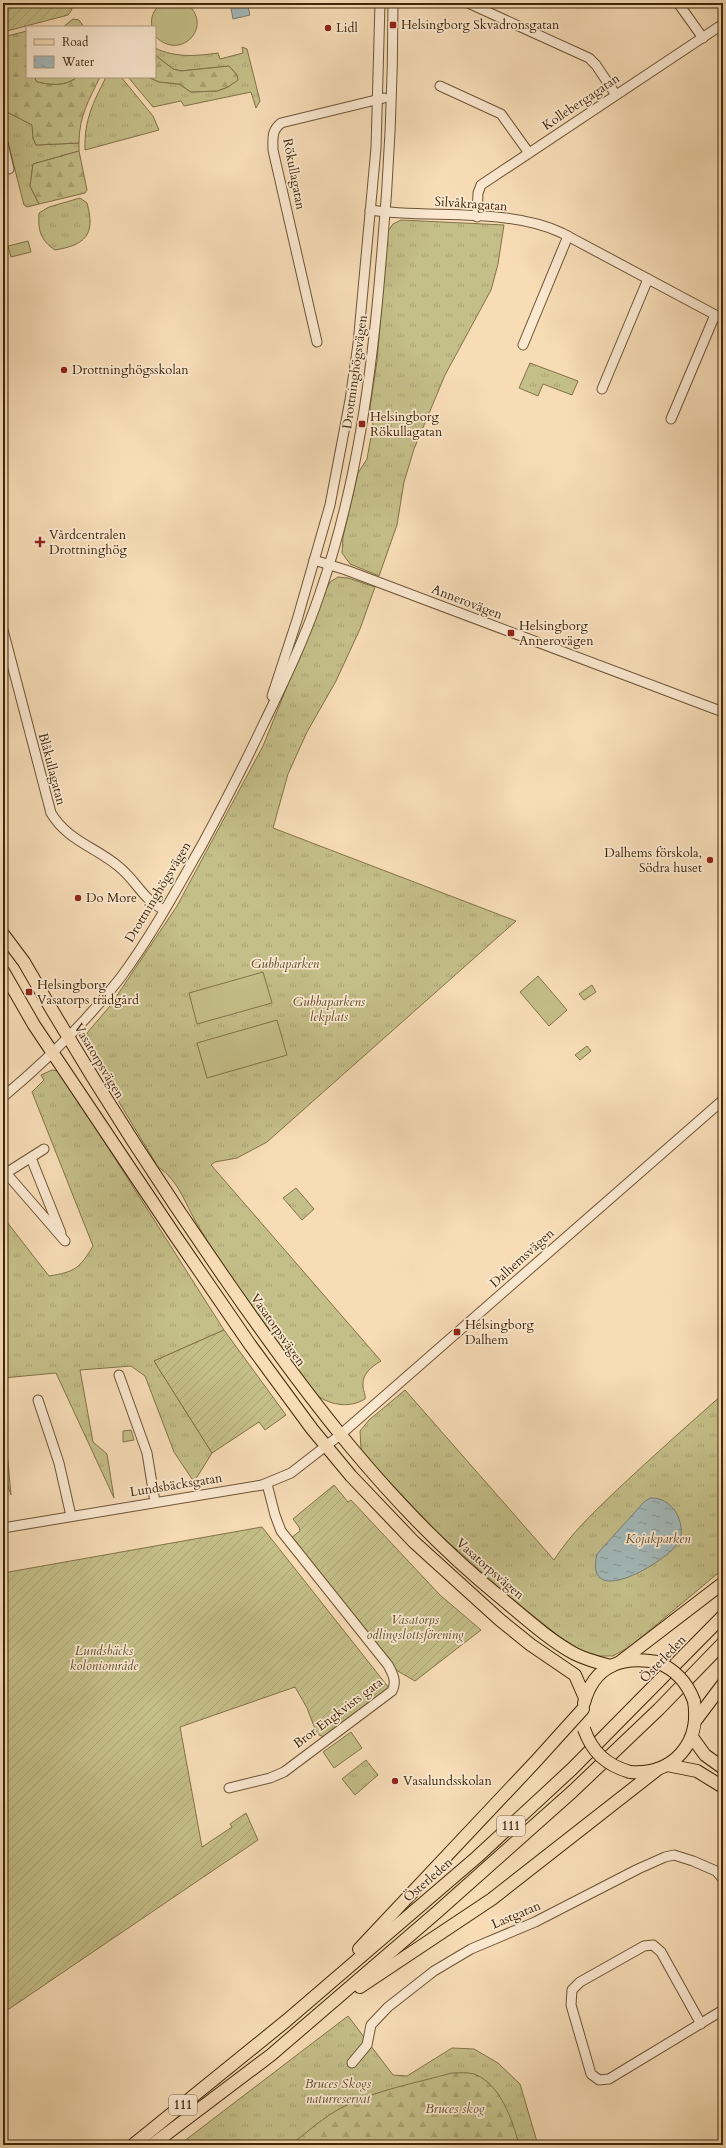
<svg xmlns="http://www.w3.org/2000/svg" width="726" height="2148" font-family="Cardo,serif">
  <defs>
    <pattern id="grass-tufts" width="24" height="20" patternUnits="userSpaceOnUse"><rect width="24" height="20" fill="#c4be88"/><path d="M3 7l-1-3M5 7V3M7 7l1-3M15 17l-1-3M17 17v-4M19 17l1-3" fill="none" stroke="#a9a374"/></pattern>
    <pattern id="forest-firs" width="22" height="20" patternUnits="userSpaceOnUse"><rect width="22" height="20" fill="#c4be88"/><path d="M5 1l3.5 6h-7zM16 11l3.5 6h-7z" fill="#a9a374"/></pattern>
    <pattern id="garden-furrows" width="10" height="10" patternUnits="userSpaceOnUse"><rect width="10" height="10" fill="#c4be88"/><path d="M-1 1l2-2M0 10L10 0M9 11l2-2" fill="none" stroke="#a9a374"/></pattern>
    <pattern id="water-ripples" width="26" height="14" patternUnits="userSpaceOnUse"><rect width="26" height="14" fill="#a2b9ba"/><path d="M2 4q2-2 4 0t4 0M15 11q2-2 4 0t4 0" fill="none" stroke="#859695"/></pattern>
  </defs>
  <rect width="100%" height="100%" fill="#f7dcb6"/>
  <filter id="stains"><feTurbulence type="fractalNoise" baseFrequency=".005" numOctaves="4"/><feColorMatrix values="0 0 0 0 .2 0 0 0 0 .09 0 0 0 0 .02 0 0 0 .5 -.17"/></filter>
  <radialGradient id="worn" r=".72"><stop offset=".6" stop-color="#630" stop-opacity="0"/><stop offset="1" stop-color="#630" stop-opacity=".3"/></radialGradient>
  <g fill="url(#grass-tufts)" stroke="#827248">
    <path d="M242,47L247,49L260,101L256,108L251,92L184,106L181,101L153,107L128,77H148L159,82L179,84L191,92L217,91L228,87L237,80V75L229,66L181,71L173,69L155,55V48C175,58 197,56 218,53L220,59L243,53Z"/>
    <path d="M34,77H77C65,87 50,85 37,82Z"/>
    <path d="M106,77H121L153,116L159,130L85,150C84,120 93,103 106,77Z"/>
    <polygon points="3,110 33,125 33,138 36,145 79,143 79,151 33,164 30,186 39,204 27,207 24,205 3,123"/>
    <path d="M80,198L87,203C96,235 85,245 55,250C40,240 38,230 39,213L49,207Z"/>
    <polygon points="401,220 504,225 498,264 491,290 445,375 414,449 404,482 397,525 379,576 350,564 342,553 343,537 358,473 367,459 373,425 370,407 377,361 388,231 393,224"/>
    <polygon points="530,363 578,381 572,395 543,384 538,396 519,388"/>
    <path d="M338,577L348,578L375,587L360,629L336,681L307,732L288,774L273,828L516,921L267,1142L237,1158L215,1162L211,1165L381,1361C371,1367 362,1374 363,1386C363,1391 366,1394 365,1399C349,1409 328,1405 314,1393C303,1384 294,1366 285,1354C255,1314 226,1272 200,1229C186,1207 180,1181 158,1167L89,1052L85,1044L87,1033L110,1006L177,906L263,746L326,590L330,582Z"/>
    <path d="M52,1070L58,1071L62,1075L224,1330L154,1361L212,1453L194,1482L174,1452L145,1376L131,1366L80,1370L93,1442L107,1454L114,1498L56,1373L3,1378V1287L5,1284L3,1272V1217L49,1276C75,1272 80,1268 93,1246L32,1092L44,1080L41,1075Z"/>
    <polygon points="296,1188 314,1209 302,1220 283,1198"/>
    <path d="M405,1390L554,1560C571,1533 595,1511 619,1488C653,1456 688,1425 723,1394V1569L631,1646L613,1656H595L576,1650L504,1592L437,1532L369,1460L361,1449L360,1431L369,1420Z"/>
    <polygon points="3,1407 11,1495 3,1472"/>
    <polygon points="131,1430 134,1440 123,1442 123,1431"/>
    <polygon points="366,1760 378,1775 355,1795 342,1779"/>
    <polygon points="348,2016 393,2075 407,2076 452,2048 474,2049 498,2063 520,2084 538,2145 179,2145"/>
  </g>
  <g fill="url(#forest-firs)" stroke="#827248">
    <path d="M27,31V77H34L37,82C50,85 66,87 77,77H100C89,100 79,116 79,143L36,145L33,138L32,125L3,110V37Z"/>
    <polygon points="155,55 173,69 181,71 229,66 237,75 238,80 228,87 217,91 191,92 179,84 159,82 148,77 155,77"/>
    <polygon points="79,151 87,190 85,193 39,204 30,186 33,164"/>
    <path d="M452,2073C460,2073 467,2072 474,2074C500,2083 513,2121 519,2145H290C308,2132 323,2117 343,2107C376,2090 416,2083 452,2073Z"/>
  </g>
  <g fill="url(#garden-furrows)" stroke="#827248">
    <path d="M3,3H72C73,8 71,12 68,15L3,32Z"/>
    <polygon points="224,1330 286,1415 265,1430 259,1422 212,1453 154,1361"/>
    <polygon points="334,1485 348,1502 351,1500 440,1595 481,1630 415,1681 396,1670 291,1538 300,1531 299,1527 293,1519"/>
    <polygon points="262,1527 389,1688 324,1737 317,1734 307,1708 295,1687 180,1727 202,1847 232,1827 230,1824 246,1813 258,1840 3,2013 3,1573"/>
  </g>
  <g fill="#c4be88" stroke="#827248">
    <path d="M163,3H186C215,25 181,63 155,36V27H152C150,17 154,8 163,3Z"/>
    <polygon points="73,19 79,20 84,27 63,27"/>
    <polygon points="28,241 31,252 11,257 8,246"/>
    <polygon points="263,972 272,1003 197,1024 189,993"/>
    <polygon points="538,976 567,1010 549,1026 520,992"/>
    <polygon points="592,985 596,992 584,1000 579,994"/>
    <polygon points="277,1020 287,1055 207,1078 197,1043"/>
    <polygon points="587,1046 591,1051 580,1060 575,1055"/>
    <polygon points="351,1732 362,1748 334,1768 323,1752"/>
  </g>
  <g fill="url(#water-ripples)" stroke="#7a7e73">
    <polygon points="230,3 247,3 250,15 233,19"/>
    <path d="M650,1498C662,1498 668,1502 675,1511C681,1519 684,1535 678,1543C665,1563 583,1611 597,1554L644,1502Z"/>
  </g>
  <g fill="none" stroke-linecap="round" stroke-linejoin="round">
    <defs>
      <g id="minor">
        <polyline points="468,3 589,58 596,65 616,95"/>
        <polyline points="678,3 703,38"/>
        <polyline points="440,86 501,114 529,153"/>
        <polyline points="3,143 9,169"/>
        <path d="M370,210C430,219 507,207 562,233L723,319"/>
        <polyline points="477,217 478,193 481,185 723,24"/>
        <path d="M317,342L273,150C273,139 271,131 281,123L384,98"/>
        <polyline points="523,345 568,236"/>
        <polyline points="602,389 648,279"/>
        <polyline points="671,419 715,315"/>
        <polyline points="314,560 346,570 723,712"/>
        <path d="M3,630L51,813C67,840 95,847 118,866C137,881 142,899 164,910"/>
        <polyline points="272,696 297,620 330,505 350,400 358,344 376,148 380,3"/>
        <path d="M3,1097C46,1061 87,1021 121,977C152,935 177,889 203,843C224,804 244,765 263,725C284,682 305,638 320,593C357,486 372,373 381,262C389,176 393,89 393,3"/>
        <polyline points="31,1158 61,1233"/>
        <polyline points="6,1173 65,1241"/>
        <polyline points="3,1175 44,1149"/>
        <polyline points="119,1375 147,1453 155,1502"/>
        <polyline points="38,1400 59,1463 71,1516"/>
        <polyline points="3,1528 262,1485 291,1473 340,1435 723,1100"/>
        <path d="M229,1788L270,1778L284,1772L392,1691C397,1682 393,1674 388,1665L281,1531L275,1515L267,1484"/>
        <polyline points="701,2024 661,1952 653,1945 644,1946 580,1982 572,1990 571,2005 591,2074 599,2080 609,2079 723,2010"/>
        <polyline points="352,2063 367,2045 371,2025 388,2007 434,1971 471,1949 535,1922 638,1869 665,1857 674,1855 693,1861 716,1871 723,1879"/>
      </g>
      <g id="major">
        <path d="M3,934L24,962C86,1070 153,1175 224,1277C305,1394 390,1508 501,1598C524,1617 549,1640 575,1654C587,1660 599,1663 611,1666"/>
        <polyline points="3,971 34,1025 174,1234 251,1346 312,1429 351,1476 414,1542 500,1620 531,1645 575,1675 585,1698"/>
        <polyline points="620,1662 723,1583"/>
        <path d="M584,1703C594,1665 622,1656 657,1662"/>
        <polyline points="696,1720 723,1684"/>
        <polyline points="692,1737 705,1755 723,1768"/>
        <polyline points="667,1765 697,1771 723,1787"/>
        <path d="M630,1772C673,1775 701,1744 694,1701"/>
        <polyline points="359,1949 536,1761 583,1709"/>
        <polyline points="360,1987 492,1899 658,1769"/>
        <polyline points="133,2145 286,2021 477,1857 572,1769 723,1616"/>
        <polyline points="152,2145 271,2055 436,1913 573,1791 659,1709 723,1643"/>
      </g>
    </defs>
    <use href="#minor" stroke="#6d5434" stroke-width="11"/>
    <use href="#major" stroke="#3f2608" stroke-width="14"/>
    <use href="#minor" stroke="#fae8d0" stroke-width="9"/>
    <use href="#major" stroke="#f7dcb6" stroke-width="12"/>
    <defs>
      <g id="major-bridge">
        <path d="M657,1662C676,1670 687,1682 694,1701"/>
        <path d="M584,1729C592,1752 606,1765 630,1772"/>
      </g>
    </defs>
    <use href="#major-bridge" stroke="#3f2608" stroke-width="14" stroke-linecap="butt"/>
    <use href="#major-bridge" stroke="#f7dcb6" stroke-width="12"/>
  </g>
  <g fill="#8f2418" stroke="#fae8d0" stroke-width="1.5">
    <rect x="389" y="21" width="8" height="8" rx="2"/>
    <circle cx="328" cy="28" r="4"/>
    <circle cx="64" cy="370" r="4"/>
    <rect x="358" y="420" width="8" height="8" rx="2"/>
    <path d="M38 536h4v4h4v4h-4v4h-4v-4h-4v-4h4z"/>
    <rect x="507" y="629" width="8" height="8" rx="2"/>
    <circle cx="710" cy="860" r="4"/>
    <circle cx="78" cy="898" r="4"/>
    <rect x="25" y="988" width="8" height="8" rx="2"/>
    <rect x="453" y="1328" width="8" height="8" rx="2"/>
    <circle cx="395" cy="1781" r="4"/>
  </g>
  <g text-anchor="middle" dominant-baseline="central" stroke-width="3.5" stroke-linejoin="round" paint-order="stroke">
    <g fill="#fae8d0" stroke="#776044" stroke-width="1">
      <rect x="497" y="1816" width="28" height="20" rx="3"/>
      <rect x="169" y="2095" width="28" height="20" rx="3"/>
    </g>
    <g font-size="12" font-weight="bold" fill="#3f2608">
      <text x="511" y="1826">111</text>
      <text x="183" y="2105">111</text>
    </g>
    <g font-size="13" fill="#3f2608" stroke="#fae8d0" text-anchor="start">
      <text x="401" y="25">Helsingborg Skvadronsgatan</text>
      <text x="336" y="28">Lidl</text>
      <text x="72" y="370">Drottninghögsskolan</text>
      <text x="370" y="417">Helsingborg<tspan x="370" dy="15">Rökullagatan</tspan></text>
      <text x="49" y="535">Vårdcentralen<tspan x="49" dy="15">Drottninghög</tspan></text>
      <text x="519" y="626">Helsingborg<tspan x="519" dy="15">Annerovägen</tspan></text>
      <text x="702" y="853" text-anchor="end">Dalhems förskola,<tspan x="702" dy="15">Södra huset</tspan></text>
      <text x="86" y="898">Do More</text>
      <text x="37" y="985">Helsingborg<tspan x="37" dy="15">Vasatorps trädgård</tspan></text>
      <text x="465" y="1325">Helsingborg<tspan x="465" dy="15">Dalhem</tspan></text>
      <text x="403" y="1781">Vasalundsskolan</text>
    </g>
    <g font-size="13" fill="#3f2608" stroke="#fae8d0">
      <text transform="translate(581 102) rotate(-34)">Kollebergagatan</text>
      <text transform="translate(294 174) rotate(79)">Rökullagatan</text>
      <text transform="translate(471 204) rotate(4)">Silvåkragatan</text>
      <text transform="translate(355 372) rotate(-82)">Drottninghögsvägen</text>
      <text transform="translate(467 602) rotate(21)">Annerovägen</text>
      <text transform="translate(52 769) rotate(75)">Blåkullagatan</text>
      <text transform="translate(158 892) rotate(-59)">Drottninghögsvägen</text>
      <text transform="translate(99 1061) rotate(59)">Vasatorpsvägen</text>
      <text transform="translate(522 1258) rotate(-42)">Dalhemsvägen</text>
      <text transform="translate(278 1330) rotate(55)">Vasatorpsvägen</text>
      <text transform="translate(176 1485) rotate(-9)">Lundsbäcksgatan</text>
      <text transform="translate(490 1569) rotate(41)">Vasatorpsvägen</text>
      <text transform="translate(663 1659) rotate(-46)">Österleden</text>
      <text transform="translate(338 1713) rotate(-37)">Bror Engkvists gata</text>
      <text transform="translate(428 1880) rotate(-41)">Österleden</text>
      <text transform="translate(516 1915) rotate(-23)">Lastgatan</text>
    </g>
    <g font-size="13" font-style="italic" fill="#604c28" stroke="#fae8d0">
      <text x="285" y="964">Gubbaparken</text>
      <text x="329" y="1002">Gubbaparkens<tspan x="329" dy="15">lekplats</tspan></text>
      <text x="658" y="1539">Kojakparken</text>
      <text x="415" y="1620">Vasatorps<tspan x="415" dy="15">odlingslottsförening</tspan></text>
      <text x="104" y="1651">Lundsbäcks<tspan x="104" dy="15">koloniområde</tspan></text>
      <text x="338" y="2084">Bruces Skogs<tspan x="338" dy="15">naturreservat</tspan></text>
      <text x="455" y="2109">Bruces skog</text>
    </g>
  </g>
  <rect width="726" height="2148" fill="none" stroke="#f7dcb6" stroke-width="16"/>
  <rect x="4" y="4" width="718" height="2140" fill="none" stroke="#3f2608" stroke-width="2"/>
  <rect x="8" y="8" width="710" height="2132" fill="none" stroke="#3f2608"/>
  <rect x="26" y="26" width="130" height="52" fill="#fae8d0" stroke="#af9a80"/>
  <rect x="34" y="39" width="20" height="6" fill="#f7dcb6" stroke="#af9a80"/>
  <text x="62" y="46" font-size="12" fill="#3f2608">Road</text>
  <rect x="34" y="56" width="20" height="12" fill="url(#water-ripples)" stroke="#af9a80"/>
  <text x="62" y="66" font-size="12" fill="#3f2608">Water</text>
  <rect width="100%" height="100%" filter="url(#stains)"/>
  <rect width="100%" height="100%" fill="url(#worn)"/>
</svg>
